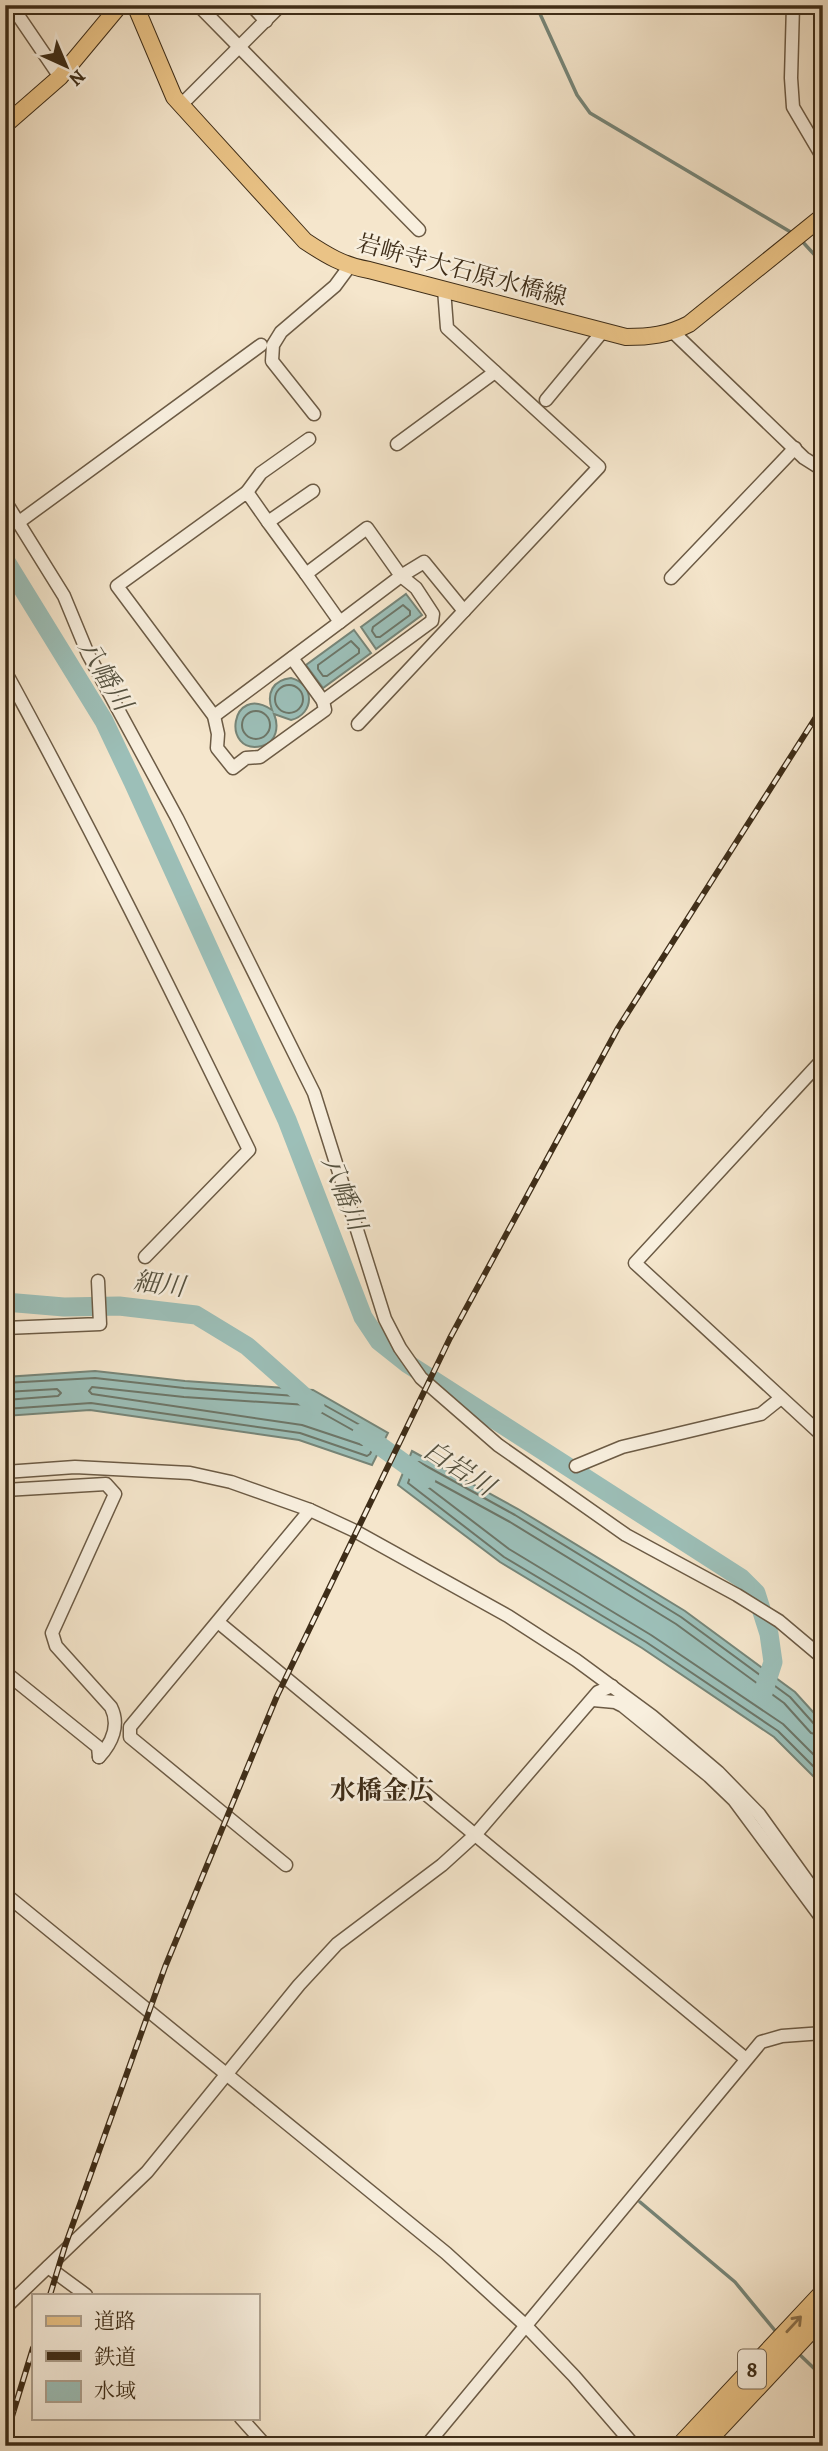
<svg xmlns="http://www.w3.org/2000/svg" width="828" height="2451" font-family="Alegreya,'Noto Serif JP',serif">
  <rect width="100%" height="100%" fill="#f5e6cc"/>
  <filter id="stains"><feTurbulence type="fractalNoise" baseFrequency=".00286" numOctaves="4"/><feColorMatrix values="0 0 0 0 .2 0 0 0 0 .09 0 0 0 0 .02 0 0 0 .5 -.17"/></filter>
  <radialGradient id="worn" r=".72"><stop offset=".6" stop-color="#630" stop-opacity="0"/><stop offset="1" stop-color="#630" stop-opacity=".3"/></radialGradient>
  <g fill="#9cbfb8" stroke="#768578" stroke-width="2">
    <polygon points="406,594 422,615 376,649 361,627"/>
    <polygon points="354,630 371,653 323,688 306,665"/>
    <path d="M291,678C315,684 315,714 291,720L274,714C279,726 277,742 262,746C221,756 230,682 272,710C266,693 273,680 291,678Z"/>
    <polygon points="95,1371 185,1381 313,1390 388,1433 372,1465 299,1440 90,1410 5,1416 5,1377"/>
    <polygon points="412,1451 518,1509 685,1611 795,1692 823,1723 823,1786 774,1737 642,1648 500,1562 398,1485"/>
  </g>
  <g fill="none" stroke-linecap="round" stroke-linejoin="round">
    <g stroke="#6d7668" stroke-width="2">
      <polygon points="403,605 410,611 410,615 380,637 376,637 372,631 373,627"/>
      <polygon points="351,641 359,649 359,653 327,676 323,676 318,669 318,665"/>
      <circle cx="289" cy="699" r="14"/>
      <circle cx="256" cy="725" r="14"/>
      <polyline points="5,1383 95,1378 184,1388 310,1397 376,1434 378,1437 370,1454 367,1456 300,1433 91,1403 5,1409"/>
      <polygon points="92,1387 184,1397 308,1405 365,1437 366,1441 362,1445 302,1425 92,1394 89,1391"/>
      <polyline points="5,1392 57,1389 61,1393 58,1396 5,1400"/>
      <polyline points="823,1727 815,1725 790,1697 681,1617 515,1515 419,1462 415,1463 408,1483 504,1557 646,1642 778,1731 823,1776"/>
      <polyline points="823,1736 811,1733 784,1703 676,1624 510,1522 424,1475 419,1476 420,1481 509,1549 651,1635 783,1724 823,1764"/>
    </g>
    <g stroke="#768578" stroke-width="3.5">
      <polyline points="536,5 577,95 590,113 794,234"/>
      <polyline points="800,239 823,264"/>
      <polyline points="640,2202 735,2282 777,2333"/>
      <polyline points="798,2353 823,2377"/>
    </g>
    <g stroke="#9cbfb8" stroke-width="19">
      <polyline points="5,560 104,721 133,782 287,1120 363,1317 379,1341 408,1364 741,1578 756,1593 769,1634 773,1662 762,1696"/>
      <polyline points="5,1302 64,1307 119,1306 196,1315 247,1346 315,1406"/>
      <polyline points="362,1433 426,1479"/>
    </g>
    <defs>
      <g id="minor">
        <polyline points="11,5 60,77"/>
        <polyline points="198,5 419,230"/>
        <polyline points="251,5 266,21"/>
        <polyline points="793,5 791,78 793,107 823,158"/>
        <polyline points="181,105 281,5"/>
        <polyline points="673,332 804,458 823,470"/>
        <polyline points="546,400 603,331"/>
        <polyline points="314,414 272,361 273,345 281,332 335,286 349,267"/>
        <polyline points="397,444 495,372"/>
        <polyline points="313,491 268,522 247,492 117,586 214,716 218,734 217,748 233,768 246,758 260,757 325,710 323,701 432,621 433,614 416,588 401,576 340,622 306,574 367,528 401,576 424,562 464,611"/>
        <polyline points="247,492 261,473 309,439"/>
        <polyline points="5,501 64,596 88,654 177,818 314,1093 385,1319 400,1348 421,1378 498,1445 626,1535 737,1595 779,1621 823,1658"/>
        <polyline points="19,522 261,345"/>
        <polyline points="268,522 306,574"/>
        <polyline points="671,578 795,448"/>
        <polyline points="292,658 323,701"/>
        <path d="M5,671C91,828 170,988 249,1150L145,1257"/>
        <polyline points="214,716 340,622"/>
        <polyline points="358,724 599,467 447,328 444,289"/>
        <polyline points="823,1059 635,1263 823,1436"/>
        <polyline points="5,1328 100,1324 98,1281"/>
        <polyline points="576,1466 622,1447 761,1414 781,1398"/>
        <polyline points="5,1472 75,1467 190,1473 231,1482 310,1510 353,1530 508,1616 576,1660 652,1716 718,1772 759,1814 823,1903"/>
        <path d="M5,1490L106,1484L115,1494L52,1633L56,1646L111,1707C120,1725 112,1743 99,1757"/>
        <polyline points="218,1622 746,2059"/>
        <polyline points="5,1672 98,1747 99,1757"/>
        <polyline points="593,1700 615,1702 623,1706 709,1776 734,1800 823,1920"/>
        <polyline points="286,1865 130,1737 130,1727 310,1510"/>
        <polyline points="5,1894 446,2253 525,2325 574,2376 631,2442"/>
        <polyline points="48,2267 86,2295"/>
        <polyline points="5,2308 147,2172 299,1985 337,1944 442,1865 475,1835 598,1692 612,1686"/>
        <polyline points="241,2418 266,2446"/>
        <polyline points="426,2446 761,2042 782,2036 823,2033"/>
      </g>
      <g id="major">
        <path d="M135,5L174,97L305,241C326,255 344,266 369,270L626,337C649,337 668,335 689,324L823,216"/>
        <polyline points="5,125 60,77 120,5"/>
      </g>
      <g id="highway">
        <polyline points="680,2446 823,2293"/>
        <polyline points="702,2446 823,2317"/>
      </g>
    </defs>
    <use href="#minor" stroke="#6c5b45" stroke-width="15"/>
    <use href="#major" stroke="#3e2d18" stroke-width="18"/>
    <use href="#highway" stroke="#3e2d18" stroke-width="20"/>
    <use href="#minor" stroke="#f8efde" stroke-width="12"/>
    <use href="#major" stroke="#eac386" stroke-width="16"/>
    <use href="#highway" stroke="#eac386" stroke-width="18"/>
    <defs>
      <g id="rail">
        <polyline points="50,2295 65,2246 165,1967 277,1696 450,1338 618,1028 823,706"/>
        <polyline points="5,2439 33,2348"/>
      </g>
    </defs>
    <use href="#rail" stroke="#3e2d18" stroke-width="6"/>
    <use href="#rail" stroke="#f8efde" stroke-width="3.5" stroke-dasharray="10" stroke-linecap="butt"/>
  </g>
  <defs><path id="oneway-shaft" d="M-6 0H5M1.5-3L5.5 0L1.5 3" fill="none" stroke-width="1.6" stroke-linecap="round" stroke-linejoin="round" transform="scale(1.75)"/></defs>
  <use stroke="#8b704a" href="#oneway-shaft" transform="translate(794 2324) rotate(-47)"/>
  <g text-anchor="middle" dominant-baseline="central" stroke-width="5" stroke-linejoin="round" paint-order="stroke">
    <rect fill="#f8efde" stroke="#766753" stroke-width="2" x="738" y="2349.5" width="28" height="39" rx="5"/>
    <g font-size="23" font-weight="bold" fill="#3e2d18">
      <text x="752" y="2369">8</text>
    </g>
    <g font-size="24" fill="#3e2d18" stroke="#f8efde">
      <text transform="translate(462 270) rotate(15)">岩峅寺大石原水橋線</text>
    </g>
    <g font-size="26" font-style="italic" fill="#565240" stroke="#f8efde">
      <text transform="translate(105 675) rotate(59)">八幡川</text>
      <text transform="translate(344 1193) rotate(68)">八幡川</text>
      <text transform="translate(159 1284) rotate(7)">細川</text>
      <text transform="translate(459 1468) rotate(33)">白岩川</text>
    </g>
    <g font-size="26" font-weight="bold" fill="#3e2d18" stroke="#f8efde">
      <text x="382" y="1790">水橋金広</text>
    </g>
  </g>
  <rect width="828" height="2451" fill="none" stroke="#f5e6cc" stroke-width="28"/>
  <rect x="7" y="7" width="814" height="2437" fill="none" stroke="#3e2d18" stroke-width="3.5"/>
  <rect x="14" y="14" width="800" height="2423" fill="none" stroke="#3e2d18" stroke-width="2"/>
  <rect x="32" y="2294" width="228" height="126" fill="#f8efde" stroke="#aea18f" stroke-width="2"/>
  <rect x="46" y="2316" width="35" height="10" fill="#eac386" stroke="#aea18f" stroke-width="2"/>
  <text x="94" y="2328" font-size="21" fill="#3e2d18">道路</text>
  <rect x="46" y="2351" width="35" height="10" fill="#3e2d18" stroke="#aea18f" stroke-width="2"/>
  <text x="94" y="2364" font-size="21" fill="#3e2d18">鉄道</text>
  <rect x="46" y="2381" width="35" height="21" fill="#9cbfb8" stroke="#aea18f" stroke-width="2"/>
  <text x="94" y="2398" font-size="21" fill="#3e2d18">水域</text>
  <g transform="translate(66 66) rotate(136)" stroke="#f8efde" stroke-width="5" paint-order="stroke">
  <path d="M0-5L12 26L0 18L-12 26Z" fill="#3e2d18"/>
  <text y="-10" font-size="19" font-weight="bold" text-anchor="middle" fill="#3e2d18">N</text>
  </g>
  <rect width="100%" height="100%" filter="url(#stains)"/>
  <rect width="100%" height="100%" fill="url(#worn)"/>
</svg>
